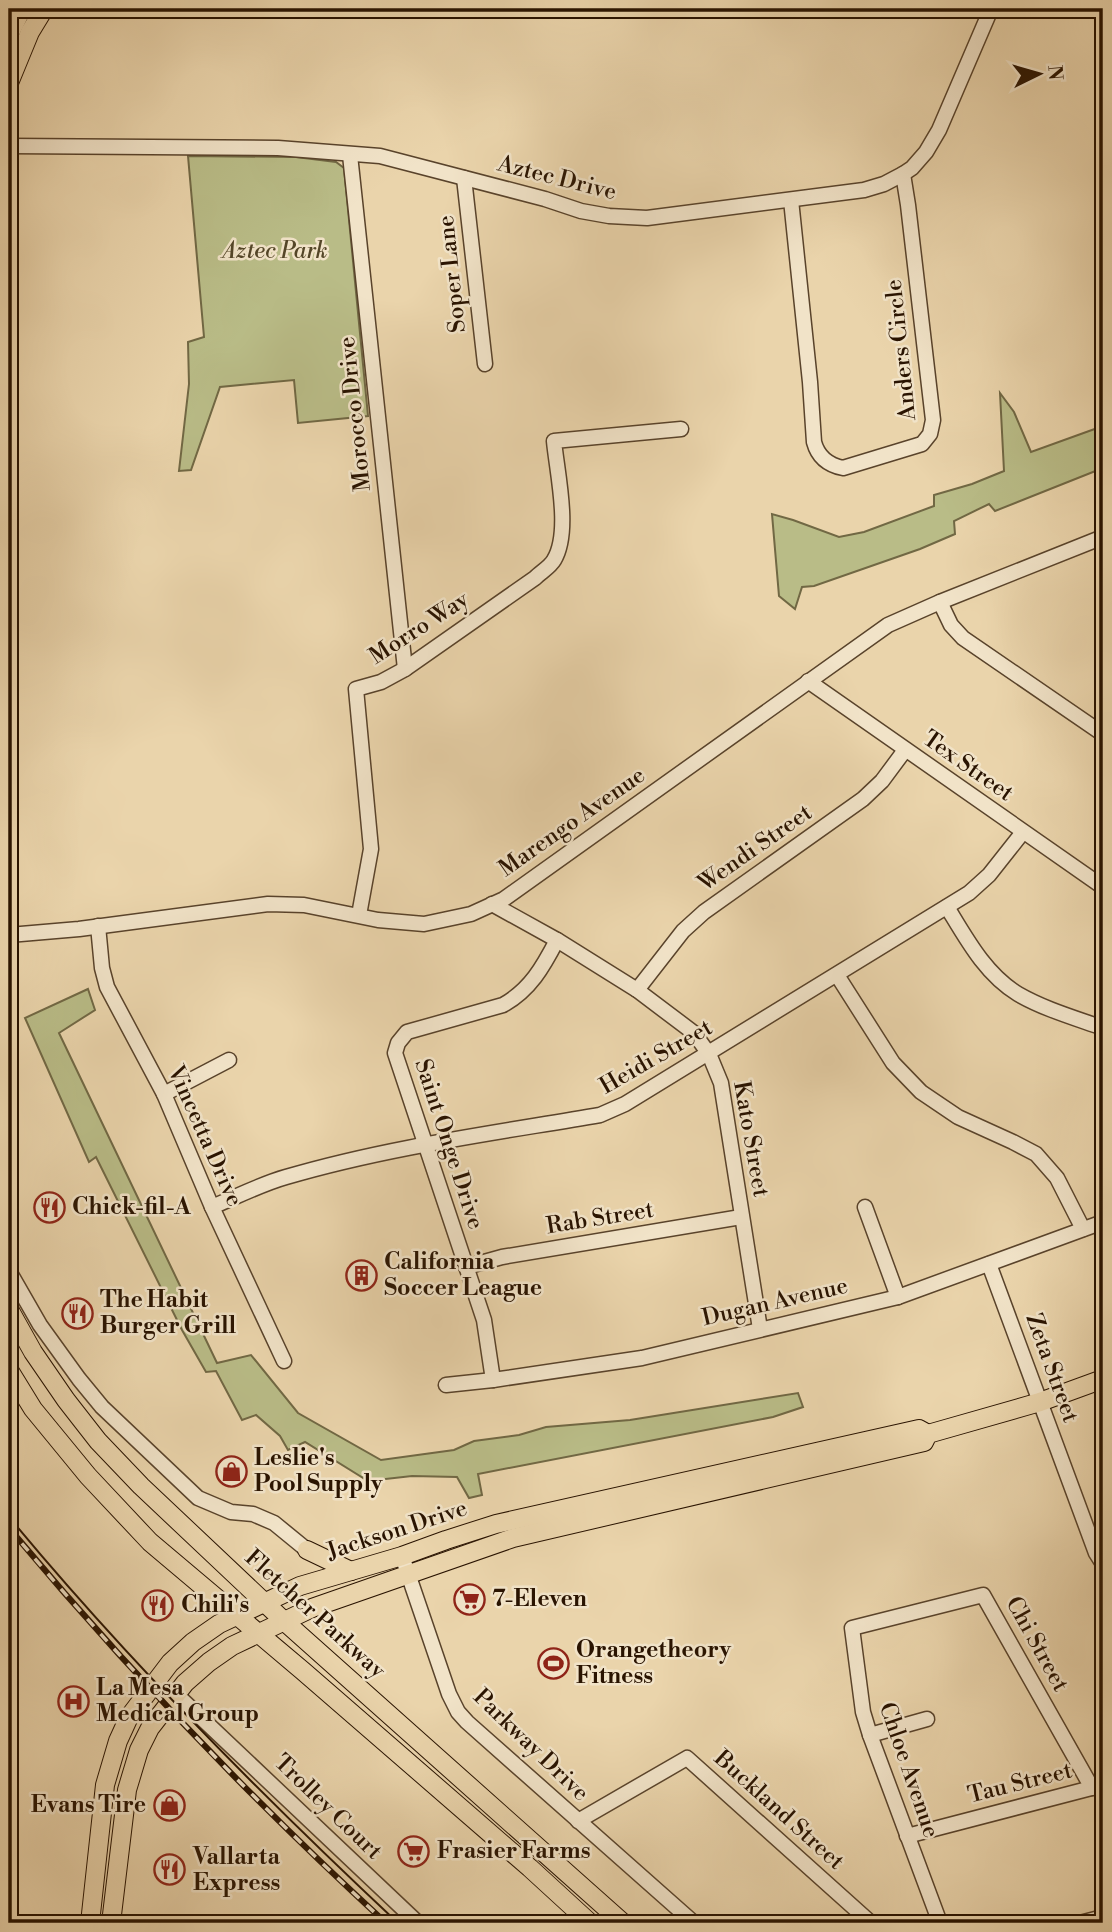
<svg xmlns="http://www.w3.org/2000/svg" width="1112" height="1932" font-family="'Libre Bodoni',serif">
  <rect width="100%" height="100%" fill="#ead4ab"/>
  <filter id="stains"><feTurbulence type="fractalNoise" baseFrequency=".00286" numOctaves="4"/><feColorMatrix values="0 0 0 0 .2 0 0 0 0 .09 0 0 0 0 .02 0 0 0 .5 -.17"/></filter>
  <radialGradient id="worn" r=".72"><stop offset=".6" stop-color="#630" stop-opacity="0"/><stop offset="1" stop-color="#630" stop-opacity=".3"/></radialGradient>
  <g fill="#b9bc87" stroke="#716844" stroke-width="2">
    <polygon points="188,156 296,157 336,162 344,168 368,416 298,423 294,380 220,387 191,470 179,471 189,384 188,342 204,337"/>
    <polygon points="1000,393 1014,412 1031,452 1103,426 1103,468 995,511 989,504 954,521 955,534 920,549 814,586 802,587 795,609 779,596 772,514 793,520 839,537 864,532 934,506 934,495 972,484 1004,471"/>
    <polygon points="88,989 95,1010 59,1033 217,1363 251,1355 298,1413 381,1460 454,1450 474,1441 519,1435 546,1427 630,1420 798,1393 803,1407 773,1417 478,1474 482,1495 469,1498 457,1477 412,1476 368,1481 305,1442 288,1450 280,1436 256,1415 242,1420 216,1371 206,1372 182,1330 96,1157 89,1162 25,1018"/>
  </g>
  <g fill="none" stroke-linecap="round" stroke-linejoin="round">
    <defs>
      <g id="minor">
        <polyline points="9,146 278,148 380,156 545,199 581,211 609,216 647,218 864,190 884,184 903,174 912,168 926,152 939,130 991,9"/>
        <polyline points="350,155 405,669"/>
        <polyline points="464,178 485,364"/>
        <path d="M791,200L810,382L814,442C818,457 828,465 843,468L922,444L930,434L933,420L908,205L903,174"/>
        <polyline points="940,602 951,625 963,638 1103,734"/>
        <polyline points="808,681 1103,887"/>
        <polyline points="492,904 557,940 637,990 694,1033 709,1054 721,1083 760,1329"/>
        <path d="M947,907C966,938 985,974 1018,994C1044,1009 1075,1018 1103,1028"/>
        <path d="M359,915L371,849L356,689L381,682L405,669L535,578C541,572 550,567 554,560C571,532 557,473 554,441L681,429"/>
        <polyline points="98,926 102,968 107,987 164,1094 212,1207 284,1361"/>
        <polyline points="9,935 79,929 268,904 304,905 378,920 424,924 471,914 504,899 888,625 940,602 1103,537"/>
        <polyline points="837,975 893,1063 921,1092 958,1117 1013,1142 1036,1154 1057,1178 1083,1229"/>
        <polyline points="637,990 683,931 704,912 863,799 882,781 905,750"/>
        <polyline points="164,1094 229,1060"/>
        <path d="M212,1207C236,1197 261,1184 286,1177C388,1147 495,1133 600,1115L625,1104L969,893L989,875L1023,832"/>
        <polyline points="865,1207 898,1297"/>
        <polyline points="989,1264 1096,1553 1103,1564"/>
        <polyline points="466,1267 502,1257 741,1217"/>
        <polyline points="9,1271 40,1325 79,1379 102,1407 198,1498 231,1512 253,1514 274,1523 307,1550"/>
        <path d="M493,1380L484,1320L395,1053L398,1043L407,1032L503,1005C530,990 543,967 557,940"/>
        <polyline points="446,1385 493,1380 642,1358 898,1297 1103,1222"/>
        <polyline points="402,1556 449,1694 458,1712 467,1722 694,1923"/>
        <polyline points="176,1694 418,1923"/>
        <polyline points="870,1735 927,1719"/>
        <polyline points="578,1821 687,1758 871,1923"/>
        <polyline points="907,1836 1103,1785"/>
        <polyline points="940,1923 870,1735 863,1712 852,1628 983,1595 1092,1788"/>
        <polyline points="1080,1923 1103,1917"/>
      </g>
      <g id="major">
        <polyline points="9,35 22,9"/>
        <polyline points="9,83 30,32 44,9"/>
        <polyline points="9,1309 33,1352 66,1400 98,1441 141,1486 284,1621 623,1923"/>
        <polyline points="9,1370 33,1409 88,1476 150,1542 303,1671 530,1868 590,1923"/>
        <polyline points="307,1550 351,1571"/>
        <polyline points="90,1923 105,1785 118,1741 129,1717 170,1663 193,1642 219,1624 300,1586 402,1556 446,1540 496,1524 919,1429 928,1434"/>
        <polyline points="111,1923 127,1790 139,1750 150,1728 185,1683 209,1662 232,1646 312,1608 513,1538 924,1442 928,1434 1040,1402 1103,1379"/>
      </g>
    </defs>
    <use href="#minor" stroke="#59432b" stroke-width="17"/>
    <use href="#major" stroke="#291300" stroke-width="20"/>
    <use href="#minor" stroke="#f1e3c8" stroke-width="14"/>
    <use href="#major" stroke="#ead4ab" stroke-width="18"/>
    <path stroke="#291300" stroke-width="2" d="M9,1517C129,1662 261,1795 398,1923"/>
    <defs>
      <path id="rail" d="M9,1528C126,1668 252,1800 386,1923"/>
    </defs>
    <use href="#rail" stroke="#291300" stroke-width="6"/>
    <use href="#rail" stroke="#f1e3c8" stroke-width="3.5" stroke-dasharray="10" stroke-linecap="butt"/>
  </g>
  <defs>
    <symbol id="restaurant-ring" viewBox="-11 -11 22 22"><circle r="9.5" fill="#f1e3c8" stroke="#8f2418" stroke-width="1.5"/><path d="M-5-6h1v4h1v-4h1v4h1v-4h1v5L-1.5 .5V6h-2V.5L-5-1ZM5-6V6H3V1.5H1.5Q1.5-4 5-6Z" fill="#8f2418"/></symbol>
    <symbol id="building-ring" viewBox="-11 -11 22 22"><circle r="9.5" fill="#f1e3c8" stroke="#8f2418" stroke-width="1.5"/><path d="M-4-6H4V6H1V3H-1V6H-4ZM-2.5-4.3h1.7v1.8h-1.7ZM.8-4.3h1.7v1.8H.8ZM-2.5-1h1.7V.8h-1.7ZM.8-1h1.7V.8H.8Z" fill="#8f2418"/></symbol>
    <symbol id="shop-ring" viewBox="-11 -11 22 22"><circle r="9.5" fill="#f1e3c8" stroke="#8f2418" stroke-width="1.5"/><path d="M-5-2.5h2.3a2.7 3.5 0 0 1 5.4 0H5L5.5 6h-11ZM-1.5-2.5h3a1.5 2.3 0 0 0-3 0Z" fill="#8f2418"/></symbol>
    <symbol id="supermarket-ring" viewBox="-11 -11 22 22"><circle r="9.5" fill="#f1e3c8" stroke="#8f2418" stroke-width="1.5"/><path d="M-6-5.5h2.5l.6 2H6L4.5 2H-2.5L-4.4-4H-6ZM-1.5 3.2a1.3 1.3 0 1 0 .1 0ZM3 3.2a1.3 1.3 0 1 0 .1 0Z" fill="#8f2418"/></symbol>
    <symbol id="stadium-ring" viewBox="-11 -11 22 22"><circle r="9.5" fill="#f1e3c8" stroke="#8f2418" stroke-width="1.5"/><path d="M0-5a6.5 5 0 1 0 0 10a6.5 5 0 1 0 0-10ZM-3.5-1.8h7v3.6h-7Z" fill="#8f2418"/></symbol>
    <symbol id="hospital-ring" viewBox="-11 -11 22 22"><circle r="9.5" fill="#f1e3c8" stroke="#8f2418" stroke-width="1.5"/><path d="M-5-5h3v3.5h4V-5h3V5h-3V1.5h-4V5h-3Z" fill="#8f2418"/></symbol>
  </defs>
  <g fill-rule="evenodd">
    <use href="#restaurant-ring" x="32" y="1190" width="35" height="35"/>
    <use href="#building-ring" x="344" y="1258" width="35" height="35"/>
    <use href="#restaurant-ring" x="60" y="1296" width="35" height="35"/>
    <use href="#shop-ring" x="214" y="1454" width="35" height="35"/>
    <use href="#supermarket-ring" x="452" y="1582" width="35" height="35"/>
    <use href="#restaurant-ring" x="140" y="1588" width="35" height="35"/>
    <use href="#stadium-ring" x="536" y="1646" width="35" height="35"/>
    <use href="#hospital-ring" x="56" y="1684" width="35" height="35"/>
    <use href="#shop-ring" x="152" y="1788" width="35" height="35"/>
    <use href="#supermarket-ring" x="396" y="1834" width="35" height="35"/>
    <use href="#restaurant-ring" x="152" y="1852" width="35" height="35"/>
  </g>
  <g text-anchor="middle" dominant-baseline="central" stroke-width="5" stroke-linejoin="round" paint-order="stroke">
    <g font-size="23" fill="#291300" stroke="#f1e3c8">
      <text transform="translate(557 178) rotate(14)">Aztec Drive</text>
      <text transform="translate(452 274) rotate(-96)">Soper Lane</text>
      <text transform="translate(901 350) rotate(-96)">Anders Circle</text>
      <text transform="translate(355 414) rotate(-96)">Morocco Drive</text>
      <text transform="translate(419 628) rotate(-33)">Morro Way</text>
      <text transform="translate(968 766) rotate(35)">Tex Street</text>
      <text transform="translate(572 822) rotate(-35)">Marengo Avenue</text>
      <text transform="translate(755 848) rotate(-35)">Wendi Street</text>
      <text transform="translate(656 1057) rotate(-30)">Heidi Street</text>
      <text transform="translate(205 1136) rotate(66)">Vincetta Drive</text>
      <text transform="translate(751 1139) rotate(80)">Kato Street</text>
      <text transform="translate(449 1144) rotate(72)">Saint Onge Drive</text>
      <text transform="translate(600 1218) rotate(-9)">Rab Street</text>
      <text transform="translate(775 1302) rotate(-13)">Dugan Avenue</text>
      <text transform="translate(1052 1368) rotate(70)">Zeta Street</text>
      <text transform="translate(397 1530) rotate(-18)">Jackson Drive</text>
      <text transform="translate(315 1614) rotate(42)">Fletcher Parkway</text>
      <text transform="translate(1037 1644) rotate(61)">Chi Street</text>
      <text transform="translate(531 1745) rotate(44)">Parkway Drive</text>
      <text transform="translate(909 1770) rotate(71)">Chloe Avenue</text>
      <text transform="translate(1020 1783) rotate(-14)">Tau Street</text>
      <text transform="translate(328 1807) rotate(44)">Trolley Court</text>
      <text transform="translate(779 1810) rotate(42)">Buckland Street</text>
    </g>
    <g font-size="23" font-style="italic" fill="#544628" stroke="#f1e3c8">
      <text x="275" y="251">Aztec Park</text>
    </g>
    <g font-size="23" font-weight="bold" fill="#291300" stroke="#f1e3c8" text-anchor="start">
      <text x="72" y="1207">Chick-fil-A</text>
      <text x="384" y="1262">California<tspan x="384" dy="26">Soccer League</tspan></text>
      <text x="100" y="1300">The Habit<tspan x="100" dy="26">Burger Grill</tspan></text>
      <text x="254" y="1458">Leslie's<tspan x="254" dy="26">Pool Supply</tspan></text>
      <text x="492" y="1599">7-Eleven</text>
      <text x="181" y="1605">Chili's</text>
      <text x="576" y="1650">Orangetheory<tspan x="576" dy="26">Fitness</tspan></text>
      <text x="96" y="1688">La Mesa<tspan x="96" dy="26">Medical Group</tspan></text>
      <text x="146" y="1805" text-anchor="end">Evans Tire</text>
      <text x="437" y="1851">Frasier Farms</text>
      <text x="193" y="1857">Vallarta<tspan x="193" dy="26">Express</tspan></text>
    </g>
  </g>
  <rect width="1112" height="1932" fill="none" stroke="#ead4ab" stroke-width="35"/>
  <rect x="10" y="10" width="1091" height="1911" fill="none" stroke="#291300" stroke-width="3.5"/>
  <rect x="18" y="18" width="1077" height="1897" fill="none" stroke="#291300" stroke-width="2"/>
  <g transform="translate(1039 74) rotate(85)" stroke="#f1e3c8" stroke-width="5" paint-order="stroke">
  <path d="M0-5L12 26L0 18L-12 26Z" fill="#291300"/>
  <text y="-10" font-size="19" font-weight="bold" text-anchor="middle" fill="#291300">N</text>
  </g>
  <rect width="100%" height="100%" filter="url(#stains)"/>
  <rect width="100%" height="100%" fill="url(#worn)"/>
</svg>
